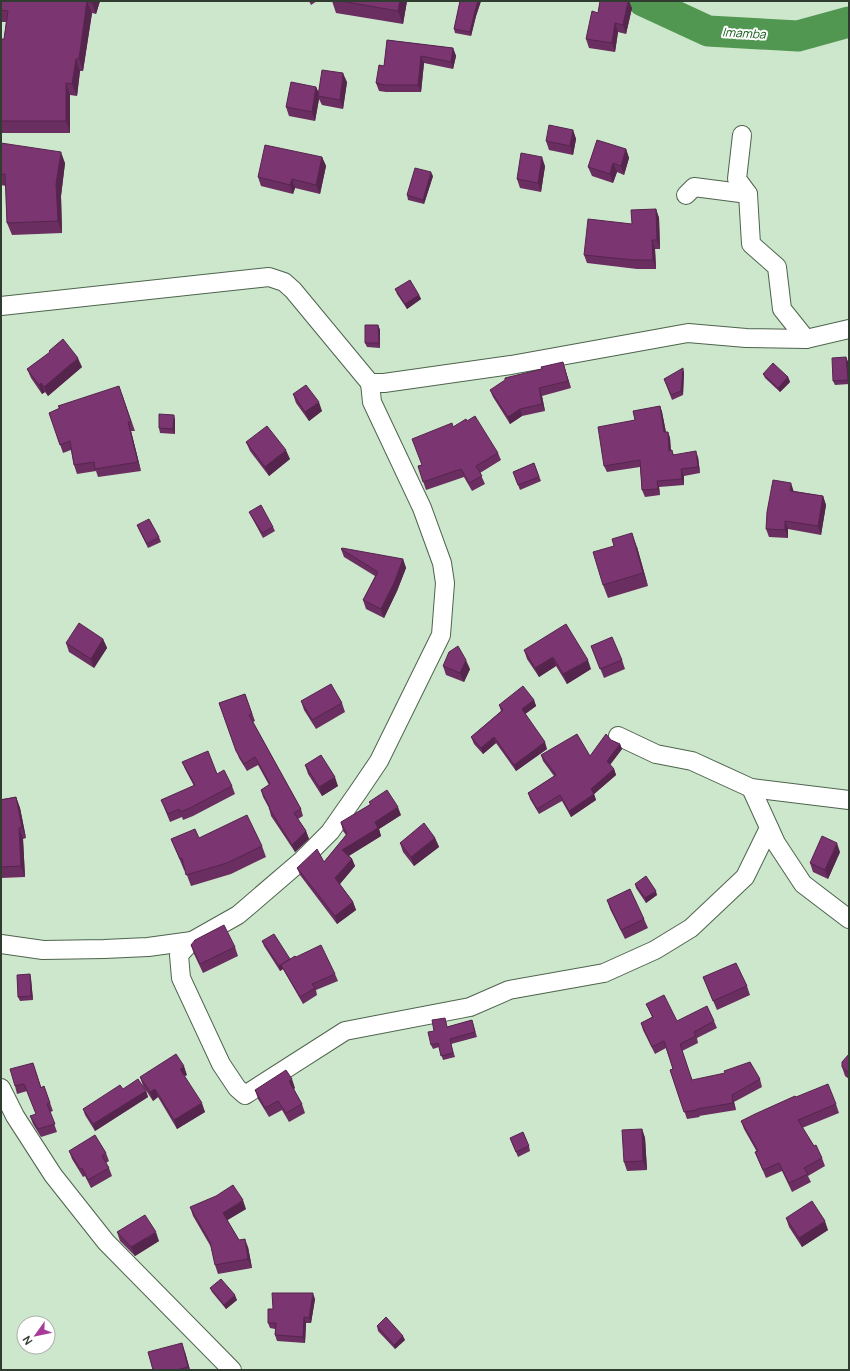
<svg xmlns="http://www.w3.org/2000/svg" width="850" height="1371" font-family="Manrope,sans-serif">
  <rect width="100%" height="100%" fill="#cde7cc"/>
  <g fill="none" stroke-linecap="round" stroke-linejoin="round">
    <polyline stroke="#519751" stroke-width="31" points="643,1 708,31 798,36 849,22"/>
    <defs>
      <g id="minor">
        <polyline points="742,135 737,179 748,194"/>
        <polyline points="686,195 694,187 748,194 751,244 777,267 782,309 806,339"/>
        <polyline points="1,306 269,277 284,282 293,290 370,383 384,383 511,365 688,333 746,338 806,339 849,329"/>
        <polyline points="618,736 656,754 692,761 751,788 849,800"/>
        <polyline points="751,788 776,843 803,884 849,919"/>
        <polyline points="192,941 179,955 181,978 221,1064 237,1088 245,1095 345,1031 470,1007 509,990 604,973 655,950 691,928 745,877 769,828"/>
        <polyline points="1,944 43,950 104,949 148,947 192,941 238,915 301,861 330,832 358,792 379,761 441,635 445,583 442,563 422,508 372,402 370,383"/>
        <polyline points="1,1088 15,1116 53,1175 106,1242 232,1370"/>
      </g>
    </defs>
    <use href="#minor" stroke="#4d644c" stroke-width="20"/>
    <use href="#minor" stroke="#fff" stroke-width="18"/>
  </g>
  <g fill="#6a2e60">
    <polygon points="1,1 100,1 96,14 92,13 83,71 80,71 77,96 70,95 70,133 1,133 1,39 4,39 6,22 1,22"/>
    <polygon points="309,1 317,1 311,5"/>
    <polygon points="332,1 407,1 403,24 336,13"/>
    <polygon points="458,1 481,1 476,16 471,36 455,33 454,29 460,2"/>
    <polygon points="632,8 626,34 618,32 615,52 589,48 586,39 598,13"/>
    <polygon points="387,40 453,48 456,56 453,69 424,63 421,92 386,92 379,91 376,83 384,66"/>
    <polygon points="347,82 343,109 322,105 319,99 315,121 289,116 286,107 316,87 319,93"/>
    <polygon points="573,130 576,139 573,155 549,150 546,141"/>
    <polygon points="1,143 65,163 61,196 62,233 12,235 7,223 6,186 1,185"/>
    <polygon points="626,149 629,158 624,175 617,172 613,183 592,176 588,167"/>
    <polygon points="322,157 326,166 320,194 295,188 293,194 261,186 258,177"/>
    <polygon points="545,166 541,192 520,188 517,179"/>
    <polygon points="433,176 424,204 408,200 407,195"/>
    <polygon points="656,209 659,218 660,249 655,249 656,269 637,269 587,263 584,255"/>
    <polygon points="395,289 419,295 421,299 407,309 397,294"/>
    <polygon points="378,325 380,330 380,348 367,347 365,343"/>
    <polygon points="49,351 82,367 48,396 45,392 42,394 31,378 27,369 50,353"/>
    <polygon points="846,357 848,362 849,384 835,385 833,381"/>
    <polygon points="565,369 571,388 542,396 545,411 522,416 510,424 493,397 490,390"/>
    <polygon points="684,372 683,395 672,400 664,379"/>
    <polygon points="763,374 788,377 790,382 780,392 765,378"/>
    <polygon points="122,394 135,431 131,431 141,471 98,477 96,471 77,474 74,465 71,450 63,453 49,413 59,409 58,406"/>
    <polygon points="293,394 322,411 309,421 296,403"/>
    <polygon points="660,406 662,412 666,432 668,432 670,438 671,450 674,455 698,457 700,473 684,476 684,485 659,487 660,495 645,497 642,490 640,467 607,472 604,466 635,420"/>
    <polygon points="175,419 175,434 160,433 159,428"/>
    <polygon points="467,421 498,453 501,460 480,473 485,484 472,491 464,477 426,490 418,466 422,465 453,427"/>
    <polygon points="246,442 290,459 269,476 250,451"/>
    <polygon points="534,463 541,481 520,490 513,472"/>
    <polygon points="794,491 823,496 826,505 821,535 788,529 788,538 769,537 766,529"/>
    <polygon points="249,512 273,527 275,531 263,538 251,516"/>
    <polygon points="137,525 159,537 161,542 148,548 139,530"/>
    <polygon points="637,547 648,586 608,598 603,585"/>
    <polygon points="341,549 403,559 406,568 397,591 384,618 366,609 363,600 375,576 344,557"/>
    <polygon points="103,639 107,648 94,668 69,652 66,643"/>
    <polygon points="591,646 622,660 625,669 604,678"/>
    <polygon points="524,650 591,669 567,684 556,666 539,677 527,659"/>
    <polygon points="443,666 470,669 464,682 446,675"/>
    <polygon points="245,694 255,721 253,722 301,809 303,816 298,819 306,831 309,839 295,852 271,816 269,808 263,797 261,790 269,785 258,765 247,771 239,758 219,703"/>
    <polygon points="534,700 536,706 525,714 547,749 516,771 496,743 483,754 474,744 471,737 501,711 499,705"/>
    <polygon points="301,701 342,703 345,712 316,729 304,710"/>
    <polygon points="611,740 620,744 622,749 610,765 614,769 616,775 594,794 596,800 571,817 562,801 539,814 530,799 528,793 554,776 543,761 541,755 590,756"/>
    <polygon points="182,762 217,774 232,786 235,794 193,816 183,820 182,817 170,822 161,800 194,786 185,769"/>
    <polygon points="305,765 338,786 322,796 308,774"/>
    <polygon points="1,796 2,799 16,797 20,808 26,838 23,839 25,877 1,878"/>
    <polygon points="369,802 401,815 379,829 381,836 349,856 352,859 355,866 340,884 353,902 356,910 337,924 300,875 297,868 324,862 346,835 343,831 341,823 370,805"/>
    <polygon points="435,838 439,847 414,866 403,852 400,843"/>
    <polygon points="171,839 262,846 266,857 231,874 191,886 185,870 184,870"/>
    <polygon points="840,852 828,879 813,872 810,863"/>
    <polygon points="635,884 657,895 646,903 636,888"/>
    <polygon points="607,900 644,919 648,928 625,939 610,909"/>
    <polygon points="262,941 290,959 296,957 335,974 338,981 316,990 317,995 303,1004 283,969 280,971 264,946"/>
    <polygon points="191,945 235,947 238,956 203,973 194,954"/>
    <polygon points="30,974 31,979 33,1000 20,1001 18,997"/>
    <polygon points="703,977 747,986 750,995 717,1010"/>
    <polygon points="646,1004 677,1021 714,1021 717,1028 697,1038 698,1043 682,1051 692,1080 760,1079 762,1087 734,1102 736,1110 699,1116 700,1117 687,1119 670,1070 673,1069 666,1048 655,1054 643,1030 641,1023 652,1017"/>
    <polygon points="472,1020 477,1037 451,1044 455,1057 443,1060 439,1047 433,1049 431,1045 434,1031 446,1022 447,1027"/>
    <polygon points="849,1054 849,1079 845,1076 842,1067"/>
    <polygon points="33,1063 41,1087 44,1086 53,1111 50,1112 57,1132 41,1137 33,1124 30,1116 36,1114 27,1091 17,1094 15,1086"/>
    <polygon points="187,1075 184,1076 205,1112 177,1129 158,1097 153,1101 143,1086 140,1077"/>
    <polygon points="295,1088 294,1089 302,1104 305,1113 289,1122 282,1110 269,1117 258,1099 255,1090"/>
    <polygon points="123,1089 146,1091 148,1097 95,1131 85,1115 83,1109"/>
    <polygon points="796,1097 836,1104 839,1113 802,1128 822,1158 825,1166 808,1176 811,1182 792,1192 782,1171 766,1178 755,1152 757,1152 744,1129 741,1121"/>
    <polygon points="642,1129 645,1138 647,1170 627,1171 624,1162"/>
    <polygon points="510,1138 529,1146 530,1151 518,1157"/>
    <polygon points="69,1151 106,1153 109,1161 106,1163 109,1168 112,1176 91,1188 85,1176 83,1177 72,1159"/>
    <polygon points="190,1207 246,1209 227,1220 239,1240 248,1247 252,1268 218,1274 215,1265 211,1247 193,1216"/>
    <polygon points="786,1218 828,1230 802,1247 789,1227"/>
    <polygon points="117,1232 159,1241 135,1256 120,1241"/>
    <polygon points="210,1288 237,1300 226,1309 212,1292"/>
    <polygon points="315,1299 311,1323 306,1323 305,1343 277,1341 275,1335 275,1329 270,1328 268,1323 273,1309"/>
    <polygon points="377,1326 405,1340 395,1349 378,1331"/>
    <polygon points="185,1352 190,1370 153,1370"/>
  </g>
  <g fill="#56254e">
    <polygon points="87,1 92,13 83,71 79,59"/>
    <polygon points="92,1 100,1 96,14 92,3"/>
    <polygon points="400,1 407,1 403,24 398,11"/>
    <polygon points="478,1 481,1 476,16 471,36 470,32 475,11"/>
    <polygon points="628,1 629,1 632,8 626,34 623,25"/>
    <polygon points="615,23 618,32 615,52 612,43"/>
    <polygon points="453,48 456,56 453,69 451,62"/>
    <polygon points="421,56 424,63 421,92 418,85"/>
    <polygon points="76,59 80,71 77,96 72,84"/>
    <polygon points="343,73 347,82 343,109 340,100"/>
    <polygon points="66,83 70,95 70,133 66,121"/>
    <polygon points="316,87 320,96 318,96 319,99 315,121 312,112"/>
    <polygon points="573,130 576,139 573,155 570,146"/>
    <polygon points="626,149 629,158 624,175 621,166"/>
    <polygon points="61,152 65,163 61,196 62,233 58,221 56,184"/>
    <polygon points="322,157 326,166 320,194 316,185"/>
    <polygon points="542,157 545,166 541,192 538,183"/>
    <polygon points="613,163 617,172 613,183 610,174"/>
    <polygon points="431,172 433,176 424,204 423,200"/>
    <polygon points="292,179 295,188 293,194 290,185"/>
    <polygon points="656,209 659,218 660,249 657,240"/>
    <polygon points="652,240 655,249 656,269 653,260"/>
    <polygon points="419,295 421,299 407,309 405,304"/>
    <polygon points="378,325 380,330 380,348 379,343"/>
    <polygon points="846,357 848,362 849,382 848,380"/>
    <polygon points="78,358 82,367 48,396 44,387"/>
    <polygon points="563,362 565,369 571,388 568,381"/>
    <polygon points="683,368 684,372 683,395 681,391"/>
    <polygon points="788,377 790,382 780,392 778,388"/>
    <polygon points="41,383 45,392 42,394 39,385"/>
    <polygon points="539,388 542,396 545,411 542,404"/>
    <polygon points="319,402 322,411 309,421 305,412"/>
    <polygon points="660,406 662,412 667,438 664,432"/>
    <polygon points="520,409 522,416 510,424 508,417"/>
    <polygon points="174,415 175,419 175,434 173,429"/>
    <polygon points="128,422 131,431 141,471 138,462"/>
    <polygon points="668,432 670,438 671,457 669,451"/>
    <polygon points="286,450 290,459 269,476 265,467"/>
    <polygon points="696,451 698,457 700,473 698,467"/>
    <polygon points="681,469 684,476 684,485 682,479"/>
    <polygon points="657,481 659,487 660,495 658,489"/>
    <polygon points="791,483 794,492 790,491"/>
    <polygon points="823,496 826,505 821,535 818,526"/>
    <polygon points="785,521 788,529 788,538 785,530"/>
    <polygon points="632,533 637,547 648,586 643,573"/>
    <polygon points="403,559 406,568 397,591 384,618 381,609"/>
    <polygon points="103,639 107,648 94,668 91,659"/>
    <polygon points="553,657 556,666 539,677 535,668"/>
    <polygon points="466,660 470,669 464,682 460,673"/>
    <polygon points="588,660 591,669 567,684 563,674"/>
    <polygon points="534,700 536,706 524,715 522,709"/>
    <polygon points="494,737 496,743 483,754 481,748"/>
    <polygon points="545,742 547,749 516,771 514,765"/>
    <polygon points="620,744 622,749 609,766 607,761"/>
    <polygon points="614,769 616,775 593,795 594,794 596,800 571,817 569,811 591,789"/>
    <polygon points="335,777 338,786 322,796 319,787"/>
    <polygon points="16,797 20,808 26,838 22,827"/>
    <polygon points="398,807 401,815 379,829 381,836 345,858 342,850 375,822"/>
    <polygon points="19,828 23,839 25,877 21,866"/>
    <polygon points="306,831 309,839 295,852 292,845"/>
    <polygon points="435,838 439,847 414,866 411,857"/>
    <polygon points="837,843 840,852 828,879 825,870"/>
    <polygon points="352,859 355,866 338,886 335,878"/>
    <polygon points="656,891 657,895 646,903 645,898"/>
    <polygon points="353,902 356,910 337,924 335,916"/>
    <polygon points="281,965 283,969 280,971 279,966"/>
    <polygon points="30,974 31,979 33,1000 31,996"/>
    <polygon points="184,1066 187,1075 183,1077 180,1069"/>
    <polygon points="292,1079 295,1088 292,1090 289,1081"/>
    <polygon points="155,1089 158,1097 153,1101 150,1092"/>
    <polygon points="146,1091 148,1097 95,1131 93,1124"/>
    <polygon points="732,1095 734,1102 736,1110 733,1103"/>
    <polygon points="202,1103 205,1112 177,1129 174,1120"/>
    <polygon points="642,1129 645,1138 647,1170 643,1161"/>
    <polygon points="243,1200 246,1209 226,1221 223,1213"/>
    <polygon points="825,1221 828,1230 802,1247 799,1238"/>
    <polygon points="156,1232 159,1241 135,1256 131,1247"/>
    <polygon points="245,1239 248,1247 252,1268 248,1259"/>
    <polygon points="313,1293 315,1299 311,1323 309,1318"/>
    <polygon points="235,1295 237,1300 226,1309 224,1305"/>
    <polygon points="304,1317 306,1323 305,1343 303,1337"/>
    <polygon points="403,1336 405,1340 395,1349 394,1345"/>
    <polygon points="182,1343 185,1352 190,1370 188,1367"/>
  </g>
  <g fill="#7b3570" stroke="#56254e">
    <polygon points="1,1 92,1 92,3 87,1 79,59 76,59 72,84 66,83 66,121 1,121 1,39 4,39 8,11 1,10"/>
    <polygon points="341,1 400,1 398,11"/>
    <polygon points="460,1 478,1 475,11 470,32 454,29"/>
    <polygon points="600,1 628,1 623,25 615,23 612,43 586,39 592,11 598,13"/>
    <polygon points="387,40 453,48 451,62 421,56 418,85 384,85 376,83 379,65 384,66"/>
    <polygon points="322,70 343,73 340,100 318,96"/>
    <polygon points="291,82 316,87 312,112 286,107"/>
    <polygon points="549,125 573,130 570,146 546,141"/>
    <polygon points="597,140 626,149 621,166 613,163 610,174 588,167"/>
    <polygon points="1,143 61,152 56,184 58,221 7,223 5,174 1,174"/>
    <polygon points="265,145 322,157 316,185 292,179 290,185 258,177"/>
    <polygon points="521,153 542,157 538,183 517,179"/>
    <polygon points="415,168 431,172 423,200 407,195"/>
    <polygon points="656,209 657,240 652,240 653,260 634,260 584,255 588,219 632,224 631,210"/>
    <polygon points="410,280 419,295 405,304 395,289"/>
    <polygon points="365,325 378,325 379,343 365,343"/>
    <polygon points="63,339 78,358 44,387 41,383 39,385 27,369 50,352 49,351"/>
    <polygon points="846,357 848,380 833,381 832,358"/>
    <polygon points="563,362 568,381 539,388 542,404 520,409 508,417 490,390 505,380 505,378 542,369 541,367"/>
    <polygon points="773,363 788,377 778,388 763,374"/>
    <polygon points="683,368 681,391 671,395 664,379"/>
    <polygon points="306,385 319,402 305,412 293,394"/>
    <polygon points="119,386 131,422 128,422 138,462 95,469 94,462 74,465 70,441 60,445 49,413 60,408 58,406"/>
    <polygon points="660,406 664,432 668,432 669,451 672,450 673,455 696,451 698,467 681,469 682,479 657,481 658,489 642,490 640,460 604,466 598,427 635,420 633,411"/>
    <polygon points="159,414 174,415 173,429 159,428"/>
    <polygon points="475,416 498,453 476,466 482,476 469,483 461,469 423,482 418,466 422,465 412,439 452,423 453,427 466,419 467,421"/>
    <polygon points="267,426 286,450 265,467 246,442"/>
    <polygon points="534,463 539,477 518,485 513,472"/>
    <polygon points="773,480 791,483 790,491 823,496 818,526 785,521 785,530 766,529 767,512"/>
    <polygon points="261,505 273,527 262,533 249,512"/>
    <polygon points="149,519 159,537 147,544 137,525"/>
    <polygon points="632,533 643,573 603,585 593,552 614,546 612,539"/>
    <polygon points="342,548 403,559 394,583 381,609 363,600 378,572 341,549"/>
    <polygon points="79,623 103,639 91,659 66,643"/>
    <polygon points="566,624 588,660 563,674 553,657 535,668 524,650"/>
    <polygon points="612,637 622,660 600,669 591,646"/>
    <polygon points="458,646 466,660 460,673 443,666 449,652"/>
    <polygon points="331,684 342,703 312,720 301,701"/>
    <polygon points="523,686 534,700 522,709 545,742 514,765 494,737 481,748 471,737 503,710 499,705"/>
    <polygon points="245,694 252,714 249,715 301,809 294,813 306,831 292,845 269,808 270,808 261,790 270,784 255,757 244,764 236,751 219,703"/>
    <polygon points="577,734 590,756 606,734 611,740 620,744 607,761 614,769 591,789 594,794 569,811 560,795 537,809 528,793 556,775 541,755"/>
    <polygon points="208,751 217,774 224,770 232,786 190,808 180,812 179,809 168,814 161,800 195,785 182,762"/>
    <polygon points="321,755 335,777 319,787 305,765"/>
    <polygon points="387,790 398,807 375,822 378,828 342,850 352,859 335,878 353,902 335,916 297,868 317,849 324,862 347,834 341,823 341,822 371,804 369,802"/>
    <polygon points="16,797 22,827 19,828 21,866 1,867 1,800"/>
    <polygon points="247,815 262,846 227,863 186,875 182,858 180,859 171,839 195,829 199,838"/>
    <polygon points="424,823 435,838 411,857 400,843"/>
    <polygon points="822,836 837,843 825,870 810,863"/>
    <polygon points="646,876 656,891 645,898 635,884"/>
    <polygon points="630,889 644,919 621,930 607,900"/>
    <polygon points="224,925 235,947 200,964 191,945 195,940"/>
    <polygon points="274,934 290,959 279,966 262,941"/>
    <polygon points="321,945 335,974 312,984 315,988 300,997 281,965 295,956 296,957"/>
    <polygon points="736,963 747,986 713,1001 703,977"/>
    <polygon points="30,974 31,996 18,997 17,975"/>
    <polygon points="664,995 677,1021 707,1006 714,1021 694,1032 696,1036 680,1044 692,1080 725,1073 724,1071 750,1062 760,1079 732,1095 733,1103 697,1109 697,1110 684,1112 670,1070 673,1069 664,1041 652,1047 641,1023 653,1017 646,1004"/>
    <polygon points="445,1018 447,1027 472,1020 475,1032 450,1039 453,1053 441,1056 438,1043 431,1045 428,1032 434,1031 432,1020"/>
    <polygon points="176,1054 184,1066 180,1069 202,1103 174,1120 155,1089 150,1092 140,1077"/>
    <polygon points="849,1054 849,1073 842,1067 842,1062"/>
    <polygon points="33,1063 41,1088 44,1086 50,1103 47,1104 55,1124 38,1129 30,1116 36,1114 24,1084 15,1086 10,1069"/>
    <polygon points="286,1070 292,1079 289,1081 302,1104 286,1113 278,1101 265,1108 255,1090"/>
    <polygon points="138,1079 146,1091 93,1124 83,1109 120,1085 123,1089"/>
    <polygon points="828,1084 836,1104 798,1120 814,1146 816,1145 822,1158 804,1168 808,1174 789,1183 779,1163 763,1170 755,1152 758,1151 741,1121 755,1114 795,1096 796,1097"/>
    <polygon points="642,1129 643,1161 624,1162 622,1130"/>
    <polygon points="523,1132 529,1146 516,1152 510,1138"/>
    <polygon points="95,1135 106,1153 102,1156 109,1168 88,1180 82,1168 80,1169 69,1151"/>
    <polygon points="233,1185 243,1200 223,1213 239,1240 245,1239 248,1259 215,1265 210,1242 190,1207 216,1196"/>
    <polygon points="812,1201 825,1221 799,1238 786,1218"/>
    <polygon points="145,1215 156,1232 131,1247 117,1232"/>
    <polygon points="221,1279 235,1295 224,1305 210,1288"/>
    <polygon points="272,1293 313,1293 309,1318 304,1317 303,1337 275,1335 276,1323 268,1323 268,1309 273,1309"/>
    <polygon points="386,1317 403,1336 394,1345 377,1326"/>
    <polygon points="182,1343 188,1367 176,1370 153,1370 148,1352"/>
  </g>
  <g text-anchor="middle" dominant-baseline="central" stroke-width="4" stroke-linejoin="round" paint-order="stroke">
    <g font-size="12" font-style="italic" fill="#0e5914" stroke="#fff">
      <text transform="translate(744 33) rotate(3)">Imamba</text>
    </g>
  </g>
  <rect width="850" height="1371" fill="none" stroke="#313c31" stroke-width="4"/>
  <g transform="translate(36 1335) rotate(237)"><circle r="19" fill="#ffffff" stroke="#adb1ad"/>
  <path d="M0-3L7 15L0 10L-7 15Z" fill="#a83a99"/>
  <text y="-6" font-size="11" font-weight="bold" text-anchor="middle" fill="#313c31">N</text>
  </g>
</svg>
